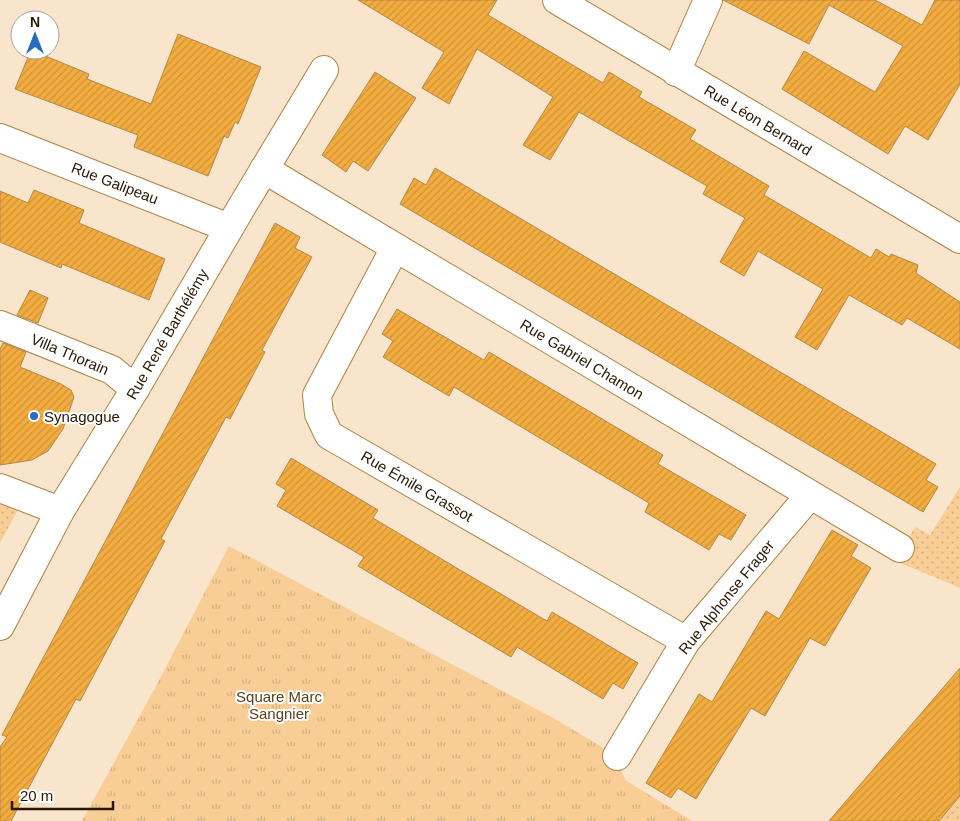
<svg xmlns="http://www.w3.org/2000/svg" width="960" height="821" font-family="Arial,sans-serif">
  <defs>
    <pattern id="grass-dots" width="8" height="8" patternUnits="userSpaceOnUse" patternTransform="scale(1.25)"><rect width="8" height="8" fill="#f8ce96"/><path d="M2 2h.1M6 6h.1" fill="none" stroke="#d5b080" stroke-width="1.8" stroke-linecap="round"/></pattern>
    <pattern id="park-tufts" width="24" height="20" patternUnits="userSpaceOnUse" patternTransform="scale(1.25)"><rect width="24" height="20" fill="#f8ce96"/><path d="M3 7l-1-3M5 7V3M7 7l1-3M15 17l-1-3M17 17v-4M19 17l1-3" fill="none" stroke="#d5b080"/></pattern>
    <pattern id="building-hatch" width="6" height="6" patternUnits="userSpaceOnUse" patternTransform="scale(1.25)"><rect width="6" height="6" fill="#f2ac40"/><path d="M-1 1l2-2M0 6l6-6M5 7l2-2" fill="none" stroke="#d09336"/></pattern>
  </defs>
  <rect width="100%" height="100%" fill="#f9e5cc"/>
  <g fill="url(#grass-dots)">
    <polygon points="960,487 960,588 896,561 915,527 930,535"/>
    <polygon points="0,498 20,506 0,543"/>
    <polygon points="960,797 960,821 939,821"/>
  </g>
  <polygon fill="url(#park-tufts)" points="229,546 555,719 617,756 625,780 692,821 82,821 155,688"/>
  <g fill="url(#building-hatch)" stroke="#b68848">
    <polygon points="358,0 497,0 488,15 603,83 609,72 642,92 639,97 696,130 690,139 769,186 764,195 871,258 876,249 889,257 891,254 918,265 916,273 960,302 960,349 907,318 902,325 849,295 817,350 795,337 823,289 758,251 744,276 720,262 745,218 703,194 707,186 579,112 550,160 523,145 553,97 477,49 449,104 422,88 444,52"/>
    <polygon points="723,0 875,0 922,25 935,0 960,0 960,84 928,140 905,126 888,154 782,89 804,51 875,92 903,46 829,5 809,44"/>
    <polygon points="178,34 261,67 238,124 235,122 228,138 224,136 208,176 134,147 138,135 15,89 31,50 89,74 87,79 151,104"/>
    <polygon points="375,72 416,98 368,171 353,161 346,172 322,155"/>
    <polygon points="435,168 936,464 926,480 938,487 923,512 400,204 414,178 426,185"/>
    <polygon points="34,190 84,210 79,223 165,259 149,300 62,264 61,268 0,242 0,191 28,203"/>
    <polygon points="275,223 300,237 295,248 312,257 262,350 265,352 230,419 226,417 161,539 165,541 80,701 76,699 11,821 0,821 0,747 7,737 2,735"/>
    <polygon points="30,290 48,298 38,323 17,315"/>
    <polygon points="397,309 484,360 489,352 663,455 658,464 746,515 731,540 719,534 709,550 645,512 649,503 454,387 449,396 383,357 393,341 382,334"/>
    <polygon points="3,343 26,352 20,367 61,384 71,390 74,397 63,429 48,451 32,460 0,465 0,349"/>
    <polygon points="291,458 378,510 373,518 460,570 547,621 552,612 638,663 623,689 613,683 603,699 517,647 511,657 358,566 364,557 277,506 286,490 276,484"/>
    <polygon points="832,530 858,545 851,556 871,568 825,646 810,638 765,716 751,708 696,799 678,788 671,798 646,783 699,694 712,702 766,611 779,619"/>
    <polygon points="960,668 960,796 939,821 829,821"/>
  </g>
  <g fill="none" stroke-linecap="round" stroke-linejoin="round">
    <defs>
      <g id="minor">
        <polyline points="557,0 960,239"/>
        <polyline points="676,72 708,0"/>
        <polyline points="0,138 229,228"/>
        <polyline points="264,169 900,548"/>
        <polyline points="395,248 317,395 319,414 329,435 686,641"/>
        <polyline points="0,325 112,370 135,389"/>
        <polyline points="0,488 60,511"/>
        <polyline points="0,626 60,511 135,389 241,208 324,70"/>
        <polyline points="617,756 686,641 810,495"/>
      </g>
    </defs>
    <use href="#minor" stroke="#b08241" stroke-width="30"/>
    <use href="#minor" stroke="#fff" stroke-width="28"/>
  </g>
  <circle fill="#256dbe" stroke="#fff" stroke-width="2" cx="34" cy="416" r="5"/>
  <g text-anchor="middle" dominant-baseline="central" stroke-width="4" stroke-linejoin="round" paint-order="stroke">
    <g font-size="15" fill="#291700" stroke="#fff">
      <text transform="translate(758 120) rotate(31)">Rue Léon Bernard</text>
      <text transform="translate(115 183) rotate(21)">Rue Galipeau</text>
      <text transform="translate(167 334) rotate(-60)">Rue René Barthélémy</text>
      <text transform="translate(70 354) rotate(23)">Villa Thorain</text>
      <text transform="translate(582 359) rotate(31)">Rue Gabriel Chamon</text>
      <text transform="translate(417 486) rotate(30)">Rue Émile Grassot</text>
      <text transform="translate(726 597) rotate(-51)">Rue Alphonse Frager</text>
    </g>
    <g font-size="15" fill="#291700" stroke="#fff" text-anchor="start">
      <text x="44" y="416">Synagogue</text>
    </g>
    <g font-size="15" fill="#5d4116" stroke="#fff">
      <text x="279" y="696">Square Marc<tspan x="279" dy="17">Sangnier</tspan></text>
    </g>
  </g>
  <g transform="translate(35 35)"><circle r="24" fill="#ffffff" stroke="#a9a299"/>
  <path d="M0-4L9 19L0 12L-9 19Z" fill="#256dbe"/>
  <text y="-8" font-size="14" font-weight="bold" text-anchor="middle" fill="#291700">N</text>
  </g>
  <path d="M12 801v8h101v-8" fill="none" stroke="#291700" stroke-width="2.5"/>
  <text x="20" y="801" font-size="15" fill="#291700" stroke="#ffffff" stroke-width="4" paint-order="stroke">20 m</text>
</svg>
